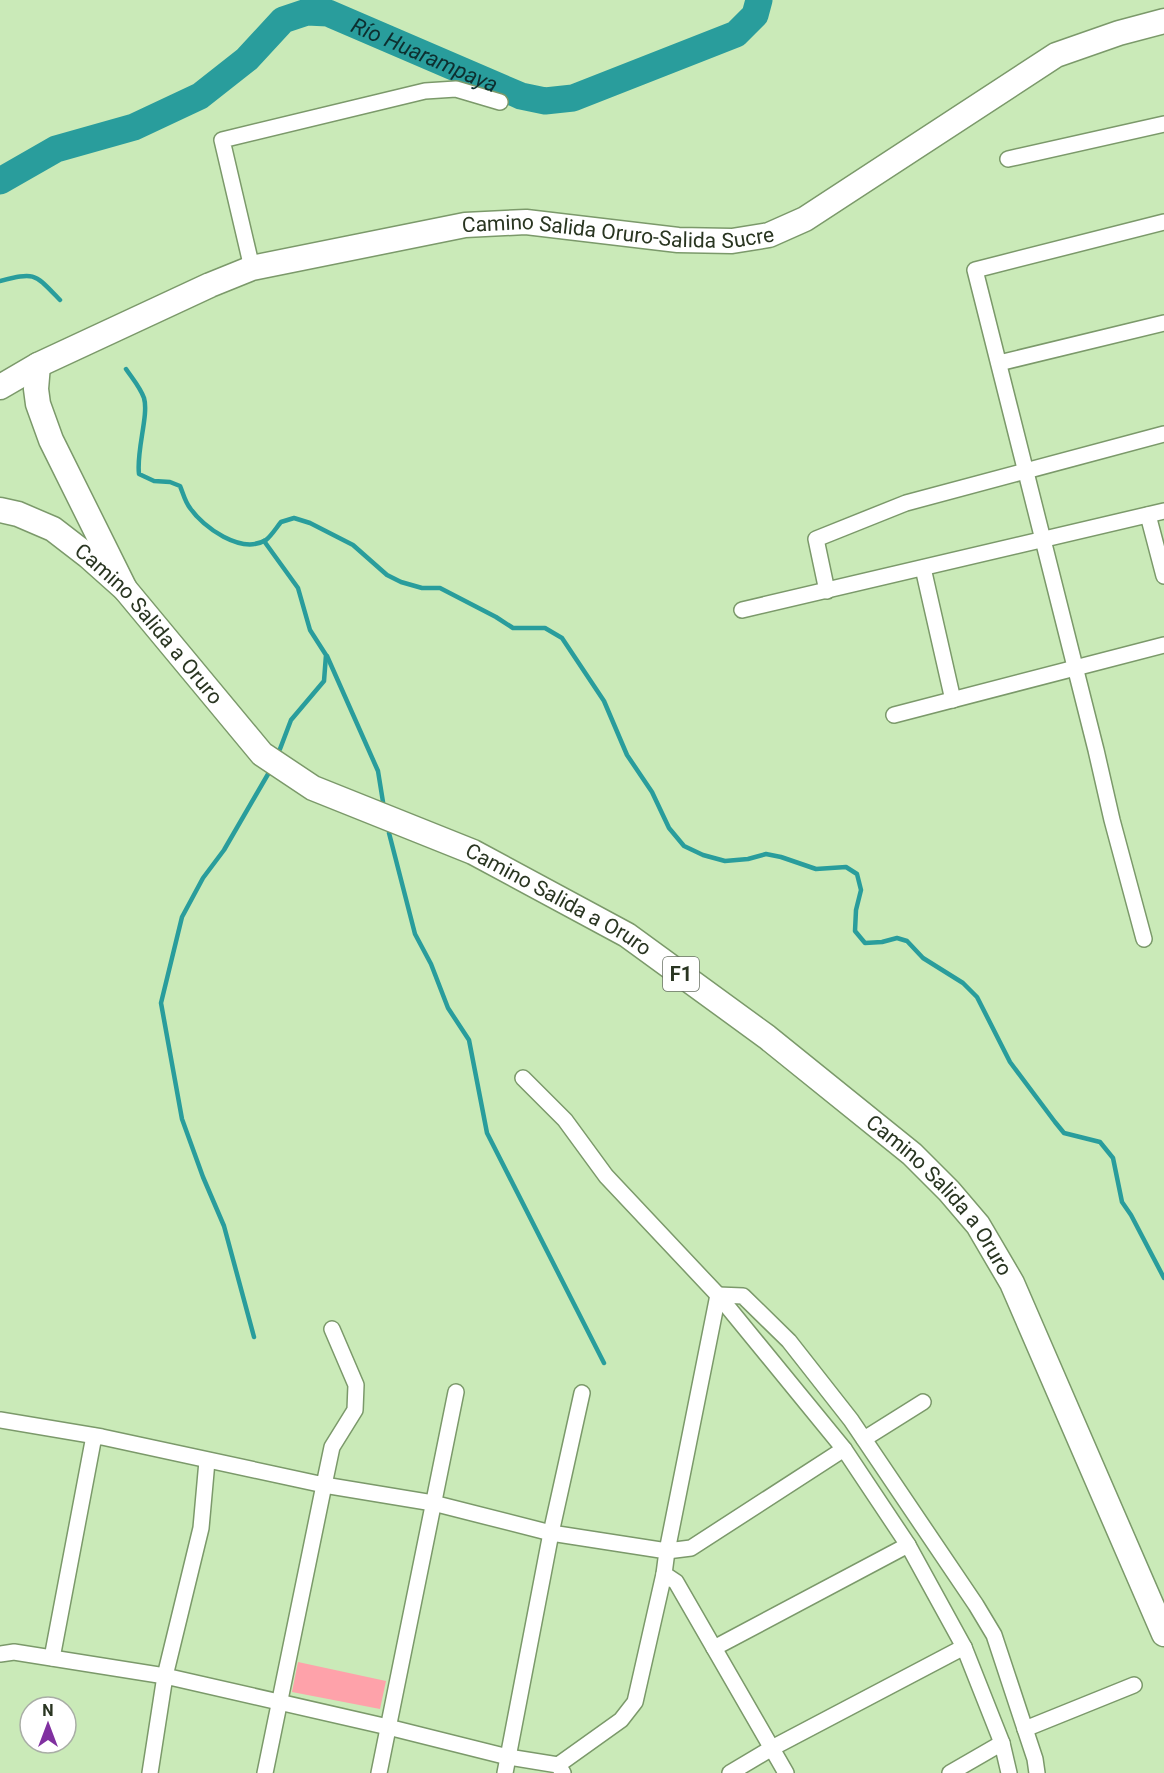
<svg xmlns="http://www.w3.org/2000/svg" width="1164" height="1773" font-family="Roboto,sans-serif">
  <rect width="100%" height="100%" fill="#caeab8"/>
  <polygon fill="#fea2aa" points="298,1662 386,1681 380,1709 292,1692"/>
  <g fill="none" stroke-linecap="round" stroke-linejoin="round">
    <g stroke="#299d9c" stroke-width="4.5">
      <path d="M0,281C36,272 34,273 60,300"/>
      <path d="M126,369C132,378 140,387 144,398C149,415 136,451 139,474L154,481L170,482L180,486C183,493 185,502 190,508C203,527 241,555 266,540C272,535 276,528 281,522L294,518L310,523L353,545L387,575L401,582L422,588H440L496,617L513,628H545L562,638L604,701L627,755L652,792L669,828L684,846L703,855L725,861L748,859L766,854L781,857L816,869L846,867L857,874L861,890L856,910L855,931L865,943L882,942L897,938L907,941L923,958L963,983L977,997L1010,1062L1055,1122L1064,1133L1100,1142L1113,1158L1122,1202L1131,1215L1164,1278"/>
      <polyline points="264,541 298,588 310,630 326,655 324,681 291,720 280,749"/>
      <polyline points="327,656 378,771 383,802"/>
      <polyline points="389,833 415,934 431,964 448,1008 469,1040 487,1133 604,1363"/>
      <polyline points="254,1337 224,1226 203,1177 182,1119 161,1003 182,917 203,878 224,850 271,769"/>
    </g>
    <path stroke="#299d9c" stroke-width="27" id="s1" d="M0,181L56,149L134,127L200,96L247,59L283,20L307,12L328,13L521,96L545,101L573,98L736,34L755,15L759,0"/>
    <defs>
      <g id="minor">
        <polyline points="1008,159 1164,124"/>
        <polyline points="252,268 222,140 425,91 456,89 500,102"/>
        <polyline points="999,363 1164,323"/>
        <polyline points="1148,515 1164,576"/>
        <polyline points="923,568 953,700"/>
        <polyline points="827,591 816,539 906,503 1164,434"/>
        <polyline points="742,610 1164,511"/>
        <polyline points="894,715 1164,645"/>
        <polyline points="1144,939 1112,820 1096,750 975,270 1164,222"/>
        <polyline points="523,1078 565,1120 606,1176 718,1295 844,1449 908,1545 964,1647 1002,1743 1009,1773"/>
        <polyline points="0,1420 102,1437 324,1485 332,1447 355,1410 356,1385 332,1329"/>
        <polyline points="864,1439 923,1402"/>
        <polyline points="844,1449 691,1548 667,1551 718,1295 743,1296 789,1341 851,1420 976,1605 994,1635 1035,1759 1037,1773"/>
        <polyline points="714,1648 908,1545"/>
        <polyline points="0,1654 14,1652 165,1676 201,1528 207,1461"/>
        <polyline points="52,1658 94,1436"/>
        <polyline points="1025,1729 1134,1685"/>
        <polyline points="558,1765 621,1720 635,1702 664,1574"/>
        <polyline points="150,1773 165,1676 388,1727 508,1757 558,1765 563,1773"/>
        <polyline points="265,1773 324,1485 433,1503 551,1533 667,1551 664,1574 676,1582 786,1773"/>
        <polyline points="379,1773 456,1392"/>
        <polyline points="505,1773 551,1533 582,1393"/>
        <polyline points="730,1773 772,1748 964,1647"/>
        <polyline points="950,1773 1002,1743"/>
      </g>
      <g id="primary">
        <polyline points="38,365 36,389 38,404 51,440 125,589"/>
        <path id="s2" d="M0,387L38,365L210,285L252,268L465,225L526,222L678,240L732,241L769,235L805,219L1056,55L1119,33L1164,21"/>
      </g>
      <g id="trunk">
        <path id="s3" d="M0,510L18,514L53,529L88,556L125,589L262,754L313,788L473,852L627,935L767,1037L912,1154L949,1191L978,1225L1012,1283L1164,1634"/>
      </g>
    </defs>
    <use href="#minor" stroke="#7b996a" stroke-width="18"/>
    <use href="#primary" stroke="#7b996a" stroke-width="27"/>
    <use href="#trunk" stroke="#7b996a" stroke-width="27"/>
    <use href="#minor" stroke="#fff" stroke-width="15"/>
    <use href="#primary" stroke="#fff" stroke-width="24"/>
    <use href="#trunk" stroke="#fff" stroke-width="24"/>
  </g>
  <g text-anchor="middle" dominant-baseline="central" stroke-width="6" stroke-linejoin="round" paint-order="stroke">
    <rect fill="#fff" stroke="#697264" stroke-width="1.5" x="663" y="957" width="36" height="34" rx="4.5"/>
    <g font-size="20" font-weight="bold" fill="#293521">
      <text x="681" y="974">F1</text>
    </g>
    <g font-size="21" fill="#293521" stroke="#fff">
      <text stroke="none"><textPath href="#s2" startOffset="650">Camino Salida Oruro-Salida Sucre</textPath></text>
      <text stroke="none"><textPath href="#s3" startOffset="192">Camino Salida a Oruro</textPath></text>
      <text stroke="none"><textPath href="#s3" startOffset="696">Camino Salida a Oruro</textPath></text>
      <text stroke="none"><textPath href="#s3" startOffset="1182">Camino Salida a Oruro</textPath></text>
    </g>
    <g font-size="22" font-style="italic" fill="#0d2f2f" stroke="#fff">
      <text stroke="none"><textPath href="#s1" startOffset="483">Río Huarampaya</textPath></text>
    </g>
  </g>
  <g transform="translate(48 1725)"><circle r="28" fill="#ffffff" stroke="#a9aea6" stroke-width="1.5"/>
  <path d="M0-4.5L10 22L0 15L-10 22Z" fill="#8030a0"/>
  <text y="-9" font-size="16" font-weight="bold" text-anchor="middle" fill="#293521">N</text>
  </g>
</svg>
